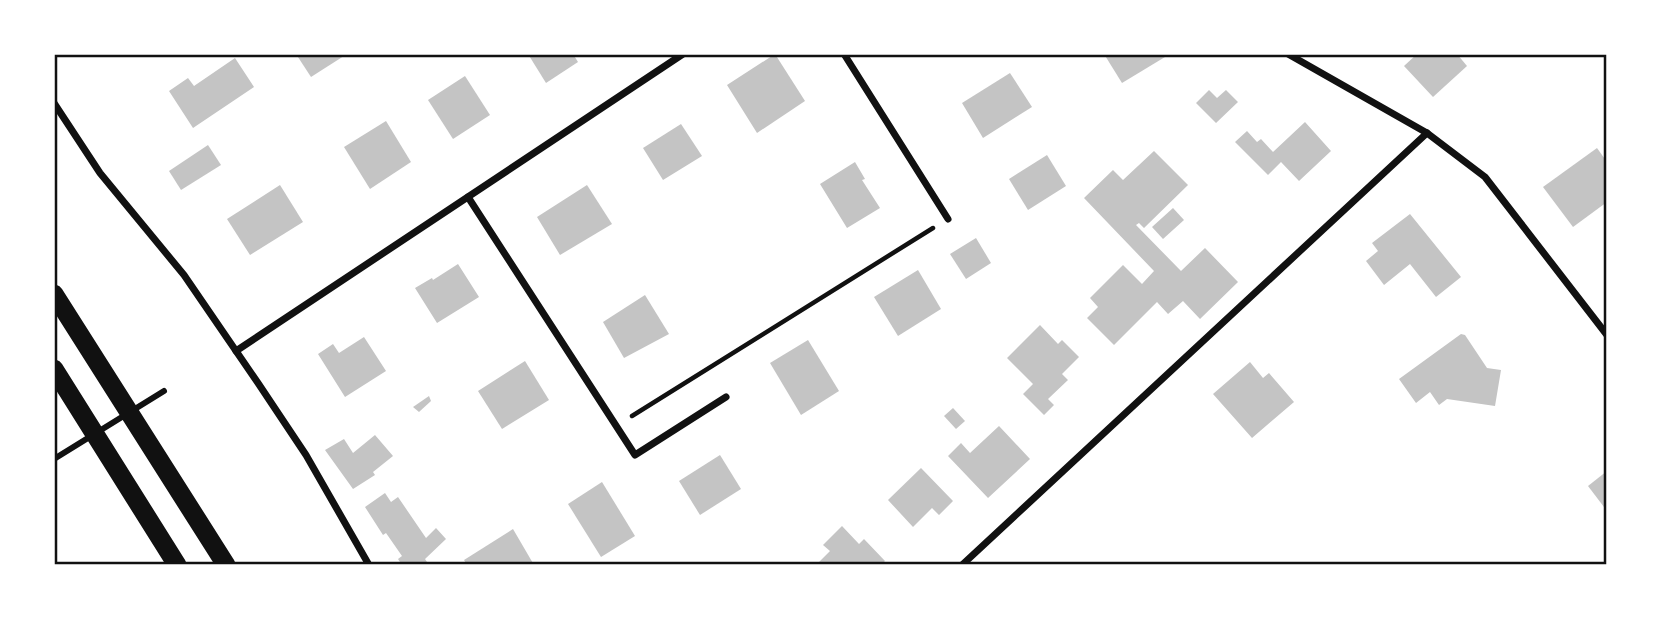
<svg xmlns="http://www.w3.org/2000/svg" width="1661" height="619" font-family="'PT Sans',sans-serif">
  <rect width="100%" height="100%" fill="#fff"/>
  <g fill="#c4c4c4">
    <polygon points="296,54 347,54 311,77"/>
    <polygon points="528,54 573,54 578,62 546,83"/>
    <polygon points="775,54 805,101 757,133 727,85"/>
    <polygon points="1104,54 1163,54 1165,57 1122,83"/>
    <polygon points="1417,54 1457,54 1467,66 1433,97 1404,66"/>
    <polygon points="235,58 254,87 193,128 169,91 188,78 194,86"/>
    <polygon points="1010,73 1032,107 983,138 962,103"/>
    <polygon points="465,76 490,115 453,139 428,100"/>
    <polygon points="1209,90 1217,98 1226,90 1238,102 1216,123 1196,103"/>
    <polygon points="386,121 411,162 370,189 344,147"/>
    <polygon points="1305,122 1331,151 1299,181 1281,162 1268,175 1235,142 1247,131 1257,142 1261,139 1273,152"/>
    <polygon points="681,124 702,156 663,180 643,148"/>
    <polygon points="208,145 221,165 181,190 169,171"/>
    <polygon points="1597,148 1607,162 1607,202 1573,227 1543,187"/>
    <polygon points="1154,151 1188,185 1144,228 1139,223 1136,225 1181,271 1205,248 1238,282 1200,319 1183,301 1168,314 1157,302 1114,345 1087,318 1098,307 1090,298 1123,265 1142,284 1154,271 1084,198 1113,170 1123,180"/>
    <polygon points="1047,155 1066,186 1028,210 1009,179"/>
    <polygon points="855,162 865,179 862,180 880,208 847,228 820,184"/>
    <polygon points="280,185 303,222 250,255 227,219"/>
    <polygon points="587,185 612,224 560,255 537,217"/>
    <polygon points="1173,208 1184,220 1163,239 1152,227"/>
    <polygon points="1410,214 1461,277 1436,297 1410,264 1384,285 1366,261 1378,251 1372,243"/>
    <polygon points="976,238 991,263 966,279 950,254"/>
    <polygon points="458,264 479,297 437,323 415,288 432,278 433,280"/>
    <polygon points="918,270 941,309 898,336 874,297"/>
    <polygon points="645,295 669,334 624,358 603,322"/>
    <polygon points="1040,325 1058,344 1062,340 1079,357 1062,374 1068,380 1048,399 1054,405 1044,415 1023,394 1033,384 1007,358"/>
    <polygon points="1461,334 1465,335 1487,368 1501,370 1495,406 1447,399 1439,405 1430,392 1416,403 1399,379"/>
    <polygon points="364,337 386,371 345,397 318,354 333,344 339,353"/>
    <polygon points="808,340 839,391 801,415 770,363"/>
    <polygon points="525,361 549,400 502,429 478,391"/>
    <polygon points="1250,362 1263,378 1269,373 1294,402 1252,438 1213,394"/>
    <polygon points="429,396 431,401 419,412 413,407"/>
    <polygon points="953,408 965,421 956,429 944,416"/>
    <polygon points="999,426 1030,459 988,498 948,456 961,443 970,453"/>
    <polygon points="375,435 393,456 373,472 375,475 353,489 325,450 344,439 353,453"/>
    <polygon points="720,455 741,489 700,515 679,481"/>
    <polygon points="921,468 953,501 939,515 932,508 913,527 888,500"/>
    <polygon points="1607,471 1607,511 1588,486"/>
    <polygon points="602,482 635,536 601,557 568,504"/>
    <polygon points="385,493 391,502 398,497 426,538 436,528 446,539 425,559 429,565 402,565 398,559 402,556 386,533 383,535 365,507"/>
    <polygon points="842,526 859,544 864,539 885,561 881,565 816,565 830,551 823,545"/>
    <polygon points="513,529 534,565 467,565 464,560"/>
  </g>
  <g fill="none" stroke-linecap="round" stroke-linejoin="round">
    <polyline stroke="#111" stroke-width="4.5" points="632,416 933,228"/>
    <polyline stroke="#111" stroke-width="6" points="54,459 164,391"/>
    <g stroke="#111" stroke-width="7">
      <polyline points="844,54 948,219"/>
      <polyline points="1288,54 1427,133 1485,177 1607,335"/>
      <polyline points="54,103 100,173 184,275 258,383 306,455 369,565"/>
      <polyline points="468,197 635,455 726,397"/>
      <polyline points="236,351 683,54"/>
      <polyline points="962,565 1427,133"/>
    </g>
    <g stroke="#111" stroke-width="19">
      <polyline points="54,294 226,565"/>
      <polyline points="54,369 177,565"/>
    </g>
  </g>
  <rect width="1661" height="619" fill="none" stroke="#ffffff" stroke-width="112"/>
  <rect x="56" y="56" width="1549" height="507" fill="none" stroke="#111" stroke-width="2.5"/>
</svg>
